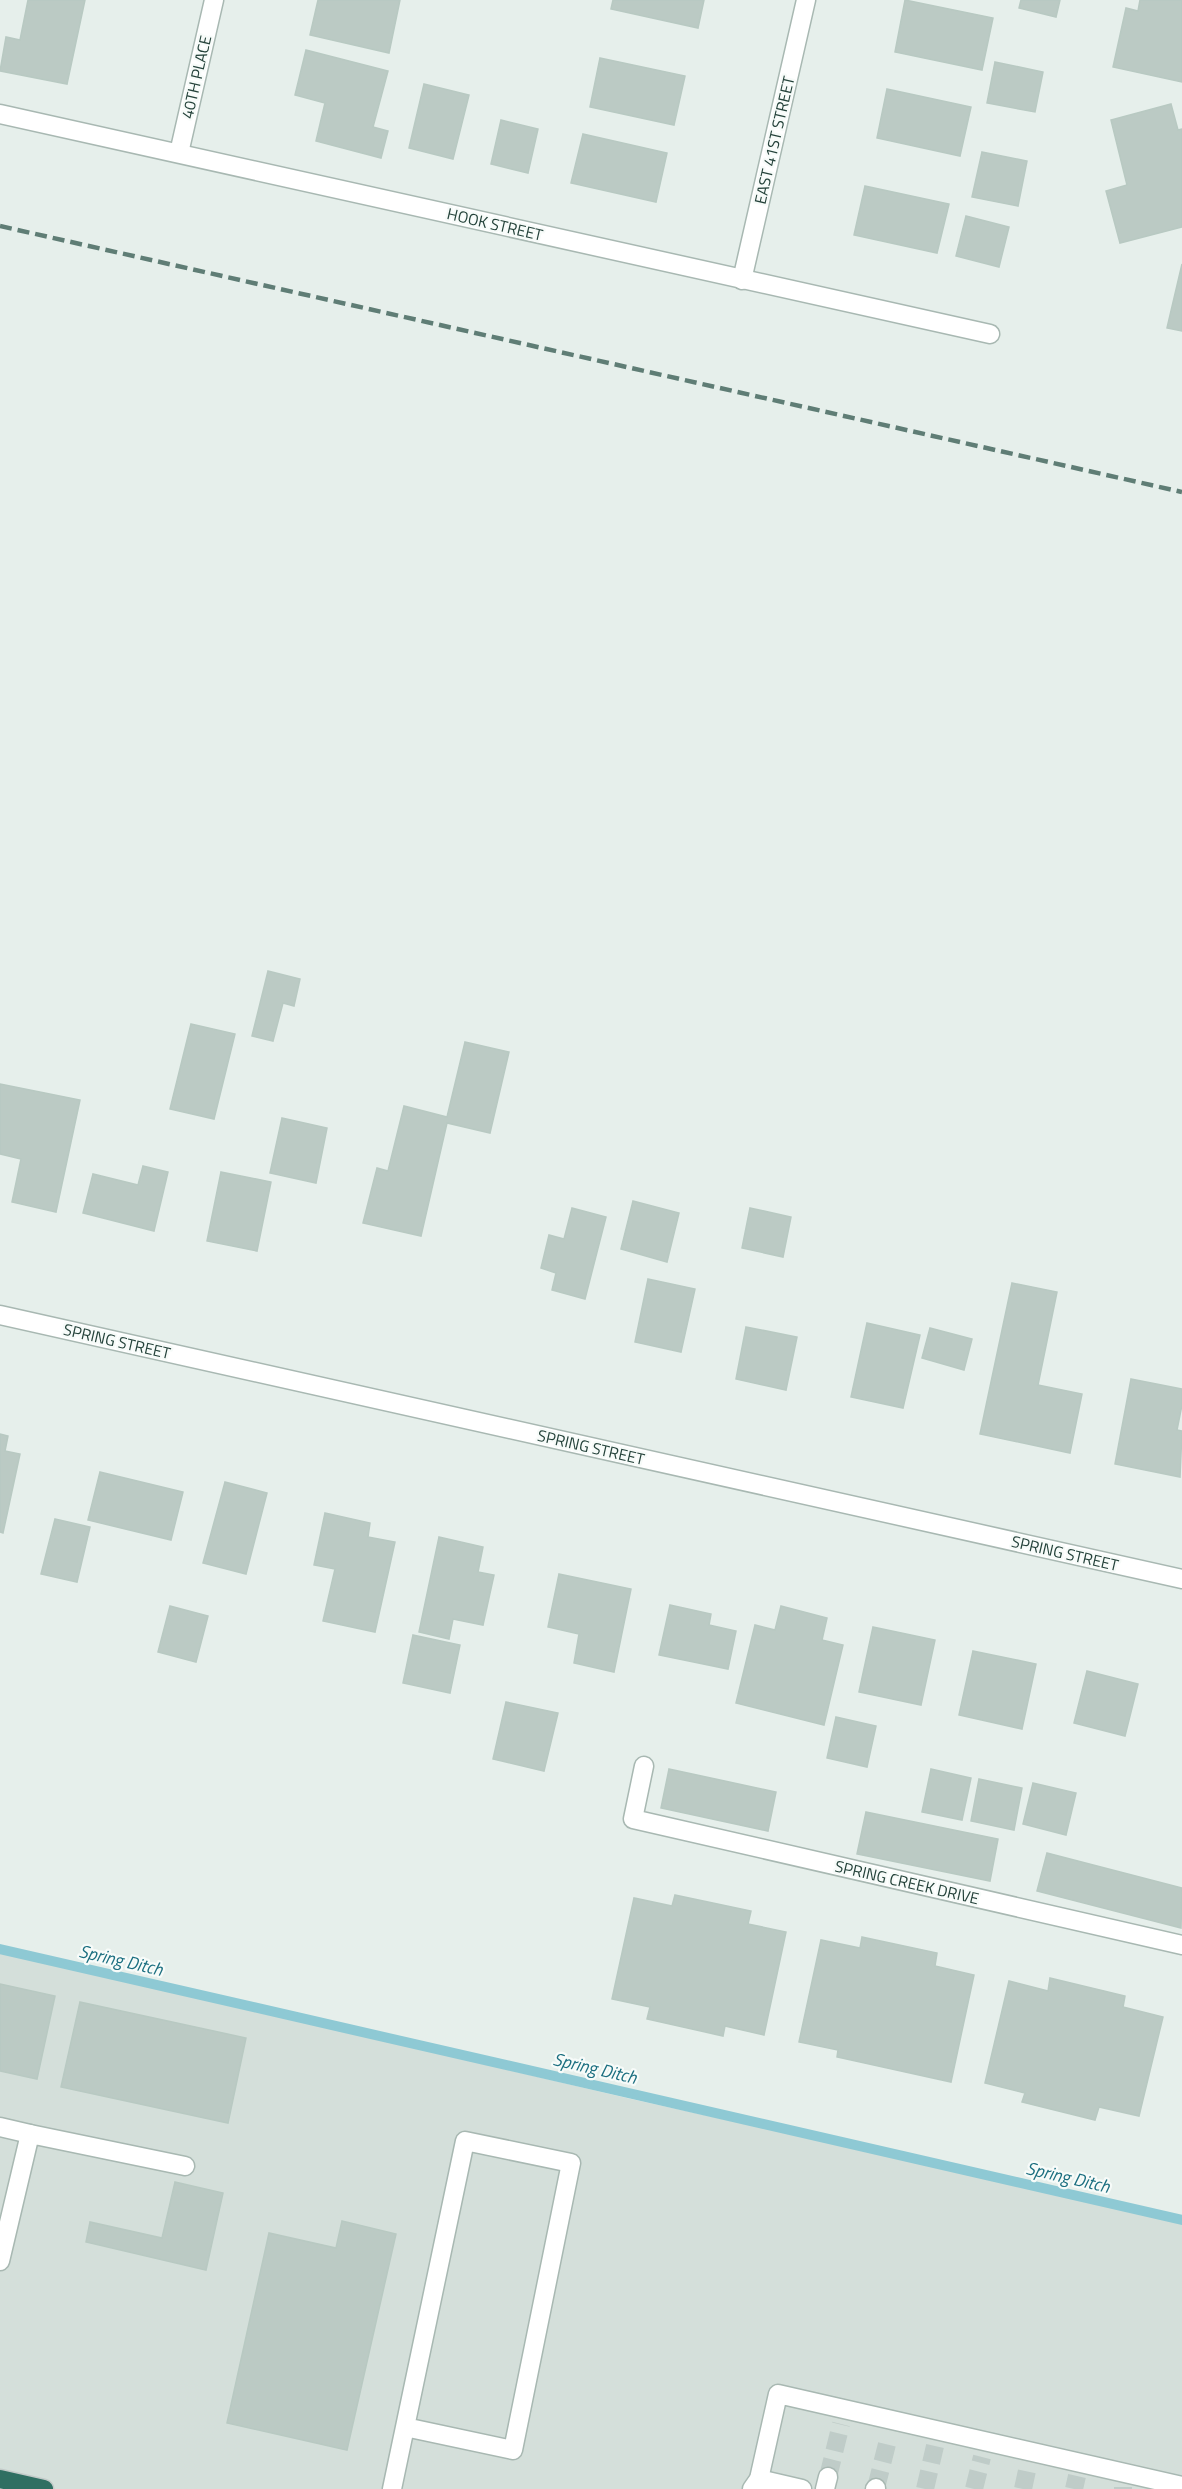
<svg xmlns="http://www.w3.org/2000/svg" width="1182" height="2489" font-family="'Titillium Web',sans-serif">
  <rect width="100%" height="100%" fill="#e6efeb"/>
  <polygon fill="#d4dfda" points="0,1950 631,2099 1182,2220 1182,2489 0,2489"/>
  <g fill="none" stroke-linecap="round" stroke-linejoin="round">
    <polyline stroke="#8ec9d4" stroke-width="10" points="0,1949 1182,2220"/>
  </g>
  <g fill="#bbcac4" stroke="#b8c9c2" stroke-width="1.5">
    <polygon points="28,0 85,0 67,84 0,71 6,37 20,40"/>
    <polygon points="318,0 400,0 389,53 310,35"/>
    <polygon points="613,0 704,0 698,28 611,9"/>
    <polygon points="905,0 993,18 982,70 895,52"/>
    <polygon points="1021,0 1060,0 1056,17 1019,8"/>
    <polygon points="1140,0 1182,0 1182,82 1113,67 1126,8 1138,11"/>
    <polygon points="306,50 388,71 373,127 388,131 381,158 316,141 325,103 295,95"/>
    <polygon points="600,58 685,76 674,125 590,107"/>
    <polygon points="995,62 1043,72 1035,112 987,103"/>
    <polygon points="424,84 469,95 453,159 409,148"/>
    <polygon points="887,89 971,107 960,156 877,138"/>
    <polygon points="1171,104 1178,130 1182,129 1182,227 1120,243 1106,191 1127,185 1111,120"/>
    <polygon points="501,120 538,129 528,173 491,164"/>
    <polygon points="583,134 667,153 656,202 571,183"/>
    <polygon points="982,152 1027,161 1018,206 972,197"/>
    <polygon points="865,186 949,204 937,253 854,235"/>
    <polygon points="966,216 1009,227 999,267 956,256"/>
    <polygon points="1182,264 1182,331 1167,328"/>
    <polygon points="268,971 300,979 294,1006 283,1003 273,1041 252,1036"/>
    <polygon points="191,1024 235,1034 214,1119 170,1109"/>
    <polygon points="465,1042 509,1052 490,1133 447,1123 421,1236 363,1223 377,1168 388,1171 404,1106 447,1117"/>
    <polygon points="0,1084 80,1100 56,1212 12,1202 21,1159 0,1154"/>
    <polygon points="282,1118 327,1128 316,1183 270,1173"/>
    <polygon points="143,1166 168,1172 154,1231 83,1213 93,1174 138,1185"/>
    <polygon points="221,1172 271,1182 257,1251 207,1241"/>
    <polygon points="633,1201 679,1213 667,1262 621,1249"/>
    <polygon points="572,1208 606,1217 585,1299 552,1290 556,1273 541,1268 549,1235 564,1239"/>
    <polygon points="750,1208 791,1217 783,1257 742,1248"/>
    <polygon points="648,1279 695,1289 681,1352 635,1342"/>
    <polygon points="1012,1283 1057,1292 1038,1385 1082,1394 1070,1453 980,1434"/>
    <polygon points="867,1323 920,1335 903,1408 851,1397"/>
    <polygon points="746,1327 797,1337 786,1390 736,1379"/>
    <polygon points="930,1328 972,1339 964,1370 922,1358"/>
    <polygon points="1131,1379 1182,1389 1182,1405 1177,1430 1182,1431 1180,1477 1115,1464"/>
    <polygon points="0,1434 8,1436 5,1451 20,1454 3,1533 0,1532"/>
    <polygon points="100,1472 183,1492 171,1540 88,1520"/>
    <polygon points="225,1482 267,1493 246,1574 203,1563"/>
    <polygon points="325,1513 370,1523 368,1537 395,1542 375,1632 323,1621 335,1569 314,1565"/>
    <polygon points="55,1519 90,1527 77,1582 41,1574"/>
    <polygon points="439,1537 483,1547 478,1572 494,1575 483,1625 453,1619 449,1639 419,1632"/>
    <polygon points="559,1574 631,1589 614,1672 574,1663 579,1634 548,1627"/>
    <polygon points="670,1605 711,1614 709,1625 736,1631 728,1669 659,1655"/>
    <polygon points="170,1606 208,1616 196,1662 158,1652"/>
    <polygon points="781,1606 827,1618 822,1640 843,1645 824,1725 736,1703 755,1625 775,1630"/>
    <polygon points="873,1627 935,1640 921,1705 859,1692"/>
    <polygon points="413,1635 460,1645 450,1693 403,1683"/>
    <polygon points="973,1651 1036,1664 1022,1729 959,1715"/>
    <polygon points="1087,1671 1138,1684 1125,1736 1074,1723"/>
    <polygon points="506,1702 558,1713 544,1771 493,1759"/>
    <polygon points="836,1717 876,1726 867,1767 827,1758"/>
    <polygon points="669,1769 776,1792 768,1831 661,1808"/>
    <polygon points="931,1769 971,1778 962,1820 922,1812"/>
    <polygon points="979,1779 1022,1788 1014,1830 971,1821"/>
    <polygon points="1033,1783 1076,1793 1066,1835 1023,1824"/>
    <polygon points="866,1812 998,1839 990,1881 857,1854"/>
    <polygon points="1047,1853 1182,1888 1181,1928 1037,1891"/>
    <polygon points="675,1895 751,1911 748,1924 786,1932 764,2035 725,2026 723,2036 647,2019 650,2007 612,1999 634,1898 672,1906"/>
    <polygon points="862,1937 937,1953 935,1966 974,1975 951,2082 837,2057 838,2050 799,2042 821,1940 860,1948"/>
    <polygon points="1050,1978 1125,1996 1123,2007 1163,2017 1139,2116 1099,2107 1095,2120 1022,2102 1025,2093 985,2083 1009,1981 1048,1991"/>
    <polygon points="0,1984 55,1996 37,2079 0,2071"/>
    <polygon points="80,2002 246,2038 228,2123 61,2087"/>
    <polygon points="175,2182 223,2193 206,2270 86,2242 90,2222 162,2238"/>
    <polygon points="342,2221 396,2234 347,2450 227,2423 269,2233 336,2248"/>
  </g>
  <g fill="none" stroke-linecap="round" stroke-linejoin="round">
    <g stroke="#bfccc8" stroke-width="18" stroke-dasharray="18 9" stroke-linecap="butt">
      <polyline points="828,2477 841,2424"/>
      <polyline points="876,2488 889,2436"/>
      <polyline points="925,2489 935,2446"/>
      <polyline points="974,2489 982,2457"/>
      <polyline points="1023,2489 1028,2466"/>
      <polyline points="1074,2489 1077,2476"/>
      <polyline points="1123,2489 1123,2487"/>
    </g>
    <defs>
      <g id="minor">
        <polyline points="0,114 990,334"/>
        <polyline points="179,153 214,0"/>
        <polyline points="742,280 806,0"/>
        <polyline points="0,1315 1182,1579"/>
        <polyline points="644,1766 633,1819 1182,1945"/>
        <polyline points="0,2127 30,2134"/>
        <polyline points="0,2261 30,2134 185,2166"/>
        <polyline points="759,2479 802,2489"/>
        <polyline points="392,2489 465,2141 571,2163 513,2450 405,2427"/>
        <polyline points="752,2489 759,2479 778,2394 1182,2486"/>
        <polyline points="825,2489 828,2477"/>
        <polyline points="875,2489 876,2488"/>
      </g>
      <polyline id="highway" points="0,2479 44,2489"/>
    </defs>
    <use href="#minor" stroke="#a8b8b2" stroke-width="21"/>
    <use href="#highway" stroke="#c2cac8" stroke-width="21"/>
    <use href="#minor" stroke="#fff" stroke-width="18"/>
    <use href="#highway" stroke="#2f6f62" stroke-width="18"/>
    <polyline stroke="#5f7d75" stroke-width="4.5" stroke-dasharray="12 6" stroke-linecap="butt" points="0,226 1182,492"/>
  </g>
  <g text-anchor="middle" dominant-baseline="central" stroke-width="4.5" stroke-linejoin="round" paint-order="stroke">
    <g font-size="16" fill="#24423a" stroke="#f7fbf9">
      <text transform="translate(196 77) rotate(-77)">40TH PLACE</text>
      <text transform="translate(774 140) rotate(-77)">EAST 41ST STREET</text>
      <text transform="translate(495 224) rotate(13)">HOOK STREET</text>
      <text transform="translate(117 1341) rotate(13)">SPRING STREET</text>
      <text transform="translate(591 1447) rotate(13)">SPRING STREET</text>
      <text transform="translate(1065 1553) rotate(13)">SPRING STREET</text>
      <text transform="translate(907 1882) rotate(13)">SPRING CREEK DRIVE</text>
    </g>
    <g font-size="18" font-style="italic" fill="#1c6f80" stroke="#f7fbf9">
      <text transform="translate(121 1960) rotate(13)">Spring Ditch</text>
      <text transform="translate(595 2068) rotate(13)">Spring Ditch</text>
      <text transform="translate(1068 2177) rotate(13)">Spring Ditch</text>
    </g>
  </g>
</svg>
